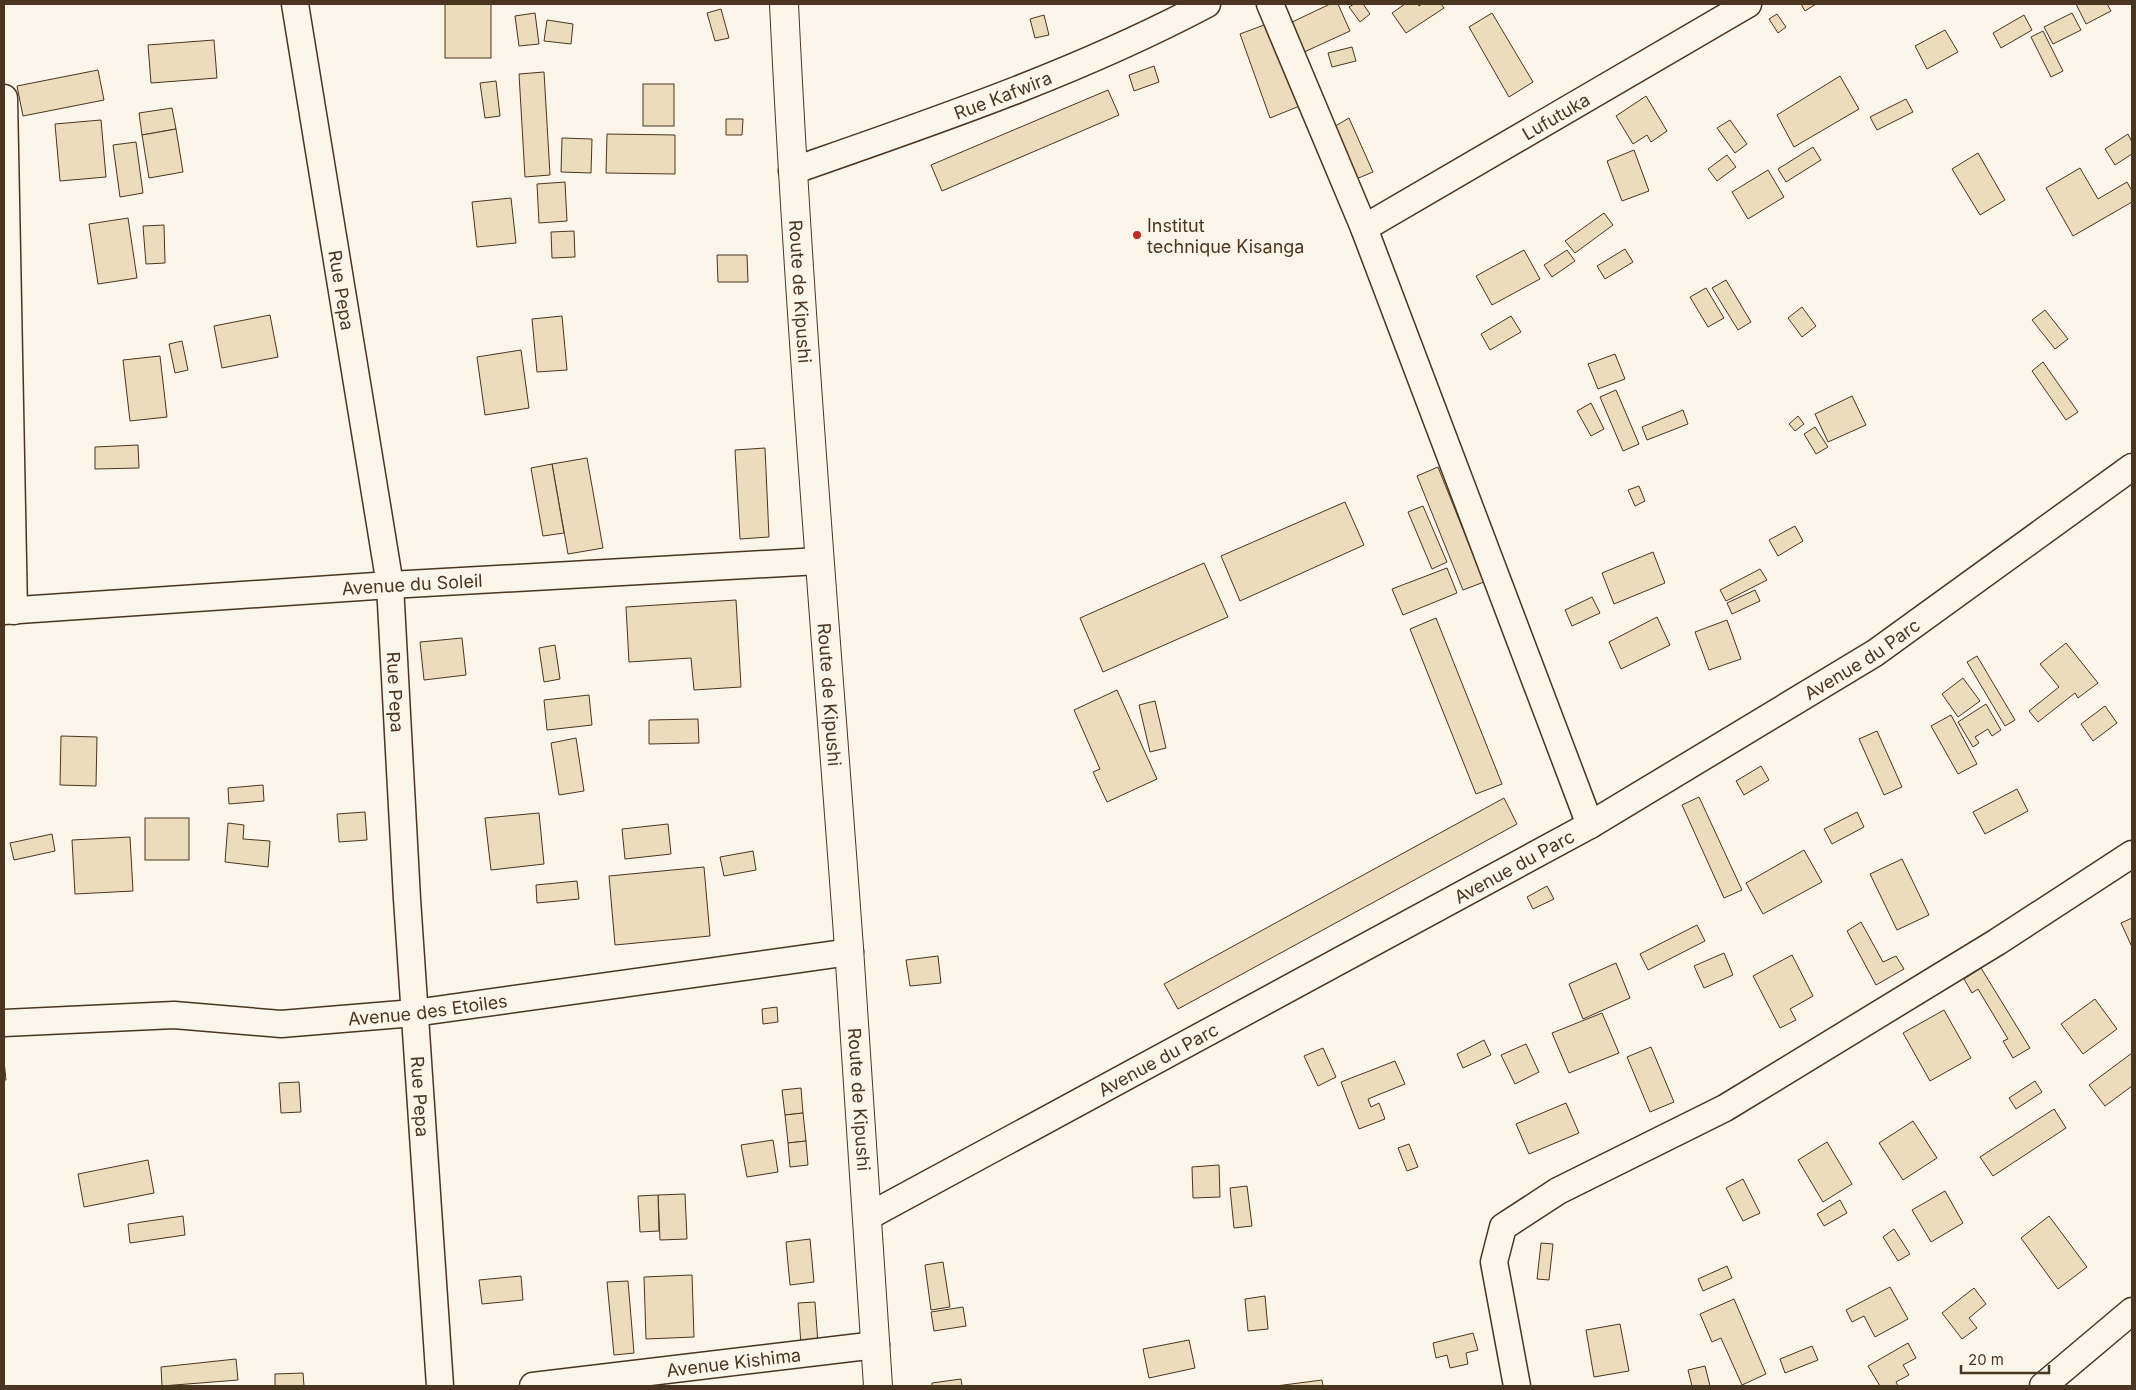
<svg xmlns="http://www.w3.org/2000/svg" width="2136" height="1390" font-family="Inter,sans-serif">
  <rect width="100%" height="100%" fill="#fbf6e9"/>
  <g fill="#ecdcbc" stroke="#4a3520">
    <rect x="445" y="4" width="46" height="54"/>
    <polygon points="1330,4 1338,4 1350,31 1302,53 1288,24"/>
    <polygon points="1354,4 1363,4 1370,14 1360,22 1349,7"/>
    <polygon points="1405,4 1418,4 1419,6 1422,4 1441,4 1444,8 1406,33 1392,13"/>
    <polygon points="1801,4 1816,4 1805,11"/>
    <polygon points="2076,4 2107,4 2111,11 2086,24"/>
    <polygon points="721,9 729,38 715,41 707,13"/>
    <polygon points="535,13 539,44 519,46 515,16"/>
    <polygon points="1492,13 1533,82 1509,97 1469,27"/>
    <polygon points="2072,13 2081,30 2053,44 2044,27"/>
    <polygon points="1777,14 1786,27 1778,33 1769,19"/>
    <polygon points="1044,15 1049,35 1035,38 1030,19"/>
    <polygon points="2024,15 2032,30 2001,48 1993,33"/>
    <polygon points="547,20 573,24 571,44 544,41"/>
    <polygon points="1272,22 1302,105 1270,118 1240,34"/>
    <polygon points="1945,30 1958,52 1927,69 1915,46"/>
    <polygon points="2043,31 2063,71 2051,77 2031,37"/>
    <polygon points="214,40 217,78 151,83 148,45"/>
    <polygon points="1352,47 1356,61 1332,67 1328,53"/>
    <polygon points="1154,66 1159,82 1134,91 1129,75"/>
    <polygon points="98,70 104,100 23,116 17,86"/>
    <polygon points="544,72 550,175 525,177 519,74"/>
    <polygon points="1840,76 1859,109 1794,147 1777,115"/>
    <polygon points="496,81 500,116 485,118 480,83"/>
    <rect x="643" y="84" width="31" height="42"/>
    <polygon points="1108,90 1119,115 942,191 931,165"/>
    <polygon points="1646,96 1667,131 1651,142 1647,135 1633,144 1616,116"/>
    <polygon points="1906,99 1913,112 1877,130 1870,117"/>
    <polygon points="172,108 176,129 142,135 139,113"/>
    <polygon points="1349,118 1373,172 1356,179 1332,128"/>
    <polygon points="726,119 743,119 742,135 726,135"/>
    <polygon points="101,120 106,177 60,181 55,124"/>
    <polygon points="1730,120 1747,144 1735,153 1717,128"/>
    <polygon points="176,129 183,172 149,178 142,135"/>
    <polygon points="607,134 675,135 675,174 606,173"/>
    <polygon points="2128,134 2132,142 2132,154 2115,165 2105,149"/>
    <polygon points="562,138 592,139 591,173 561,172"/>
    <polygon points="136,142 143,193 120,197 113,145"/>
    <polygon points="1813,147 1821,160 1786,182 1778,169"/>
    <polygon points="1634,150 1649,191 1622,201 1607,161"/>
    <polygon points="1978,153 2005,200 1980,215 1952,169"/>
    <polygon points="1727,155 1736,167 1717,181 1708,169"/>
    <polygon points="2080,168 2098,199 2127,182 2132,191 2132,202 2073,236 2046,188"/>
    <polygon points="1768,170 1784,197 1748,219 1732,192"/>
    <polygon points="565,182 567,221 539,223 537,184"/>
    <polygon points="511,198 516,243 477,247 472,202"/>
    <polygon points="1604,213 1613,225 1575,253 1565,241"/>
    <polygon points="128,218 137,278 98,284 89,224"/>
    <polygon points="164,225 165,263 146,264 143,226"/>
    <polygon points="574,231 575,257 552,258 551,232"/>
    <polygon points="1625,249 1633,262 1605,279 1597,266"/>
    <polygon points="1524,250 1540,279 1492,305 1476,276"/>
    <polygon points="1567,250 1575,261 1552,277 1544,265"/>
    <polygon points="717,255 747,255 748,282 718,282"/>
    <polygon points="1726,280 1751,322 1738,330 1712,288"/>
    <polygon points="1706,288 1724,318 1708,327 1690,297"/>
    <polygon points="1802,307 1816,326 1802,337 1788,318"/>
    <polygon points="2045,310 2068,339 2055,349 2032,320"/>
    <polygon points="270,315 278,357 222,368 214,326"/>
    <polygon points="562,316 567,370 537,372 532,319"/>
    <polygon points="1511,316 1521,332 1490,350 1481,334"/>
    <polygon points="182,341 188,370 175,373 169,344"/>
    <polygon points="521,350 529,408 485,415 477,357"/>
    <polygon points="1615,354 1625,379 1598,389 1588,364"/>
    <polygon points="160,356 167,417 130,421 123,360"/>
    <polygon points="2043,362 2078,412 2066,420 2032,371"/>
    <polygon points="1616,390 1639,444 1623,451 1600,397"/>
    <polygon points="1852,396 1866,425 1828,442 1815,414"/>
    <polygon points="1591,403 1604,429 1591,436 1577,411"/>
    <polygon points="1683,410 1688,424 1647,440 1642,427"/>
    <polygon points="1798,416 1804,424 1795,431 1789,424"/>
    <polygon points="1815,427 1828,447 1816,454 1804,434"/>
    <polygon points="138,445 139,468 95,469 95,447"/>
    <polygon points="765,448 769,537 740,539 735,450"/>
    <polygon points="587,458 603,548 568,554 552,464"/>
    <polygon points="552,464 564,533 543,536 531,468"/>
    <polygon points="1438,467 1484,582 1463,590 1417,476"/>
    <polygon points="1639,486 1645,501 1635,506 1628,490"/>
    <polygon points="1345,502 1364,545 1240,601 1221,556"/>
    <polygon points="1423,506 1447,562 1432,569 1408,512"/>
    <polygon points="1795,526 1803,541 1778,556 1769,540"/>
    <polygon points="1653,552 1665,583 1614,604 1602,573"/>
    <polygon points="1204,563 1228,617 1103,672 1080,618"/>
    <polygon points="1447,568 1457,593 1403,615 1392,589"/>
    <polygon points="1760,569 1767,580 1726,601 1720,590"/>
    <polygon points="1755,590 1760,601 1732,614 1727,603"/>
    <polygon points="1592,597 1600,613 1572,626 1565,610"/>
    <polygon points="736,600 741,687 694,690 691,658 629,662 626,607"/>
    <polygon points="1657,617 1670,645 1621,669 1609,642"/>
    <polygon points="1436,618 1502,784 1476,794 1410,629"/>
    <polygon points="1727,620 1741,659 1709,670 1695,632"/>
    <polygon points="462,638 466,675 424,680 420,642"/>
    <polygon points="2066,643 2098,683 2078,698 2075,693 2038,722 2029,711 2059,687 2040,664"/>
    <polygon points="555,645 560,679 544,682 539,648"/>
    <polygon points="1977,656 2015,720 2005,726 1967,662"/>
    <polygon points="1963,678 1980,701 1958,717 1942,694"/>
    <polygon points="1117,690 1157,779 1107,802 1093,772 1100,769 1074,710"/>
    <polygon points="589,695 592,725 547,730 544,700"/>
    <polygon points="1155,701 1166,748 1150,752 1139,705"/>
    <polygon points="1986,704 2001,730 1992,736 1988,729 1975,737 1979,743 1973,747 1958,722"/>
    <polygon points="2105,706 2117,723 2093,741 2081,724"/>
    <polygon points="1951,715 1977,764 1958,774 1931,726"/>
    <polygon points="698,719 699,743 649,744 649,720"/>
    <polygon points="1877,731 1902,787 1884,795 1859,739"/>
    <polygon points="61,736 97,737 96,786 60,785"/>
    <polygon points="576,738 584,791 559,795 551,743"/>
    <polygon points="1761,766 1769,780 1744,795 1736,781"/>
    <polygon points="263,785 264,801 229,804 228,788"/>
    <polygon points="2017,789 2028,811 1985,834 1973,812"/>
    <polygon points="1699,797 1742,890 1724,898 1682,805"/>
    <polygon points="1504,798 1517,824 1178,1009 1164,984"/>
    <polygon points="365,812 367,840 339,842 337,814"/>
    <polygon points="1857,812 1864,827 1832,844 1824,829"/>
    <polygon points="539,813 544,864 491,870 485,818"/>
    <rect x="145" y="818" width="44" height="42"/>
    <polygon points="228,823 244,825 243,839 270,841 268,867 225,862"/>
    <polygon points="668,824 671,854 625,859 622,829"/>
    <polygon points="52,834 55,851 14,860 10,843"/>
    <polygon points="130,837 133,891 75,894 72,840"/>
    <polygon points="1804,850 1822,882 1763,914 1746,883"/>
    <polygon points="753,851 756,870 724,876 720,857"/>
    <polygon points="1902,859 1929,915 1897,930 1870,874"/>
    <polygon points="704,867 710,936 615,945 609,876"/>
    <polygon points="577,881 579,899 537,903 536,885"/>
    <polygon points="1547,886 1554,899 1533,909 1527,897"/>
    <polygon points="2132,918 2132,947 2121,923"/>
    <polygon points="1861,922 1883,962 1896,956 1904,969 1876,985 1847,931"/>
    <polygon points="1697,925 1705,941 1648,970 1640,954"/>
    <polygon points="1724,953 1733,975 1704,988 1694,966"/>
    <polygon points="1792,955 1813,996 1790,1009 1796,1020 1780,1028 1753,976"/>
    <polygon points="938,956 941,983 910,986 906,960"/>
    <polygon points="1616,963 1630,998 1583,1019 1569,984"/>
    <polygon points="1981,968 2030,1048 2013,1058 2003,1041 2008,1039 1978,989 1972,993 1964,979"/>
    <polygon points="2095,999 2117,1029 2083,1054 2061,1024"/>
    <polygon points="777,1007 778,1022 763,1024 762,1009"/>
    <polygon points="1944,1010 1971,1058 1930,1081 1903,1033"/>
    <polygon points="1602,1013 1619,1053 1569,1073 1552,1033"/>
    <polygon points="1484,1040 1491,1055 1463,1068 1457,1054"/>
    <polygon points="1526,1044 1539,1072 1515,1084 1501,1055"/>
    <polygon points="1651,1047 1674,1102 1650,1112 1627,1057"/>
    <polygon points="1323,1048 1336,1077 1318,1086 1304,1056"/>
    <polygon points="2132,1053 2132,1086 2105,1106 2089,1085"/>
    <polygon points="4,1061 6,1080 4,1080"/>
    <polygon points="1395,1061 1405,1084 1368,1099 1371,1107 1379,1103 1385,1119 1359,1129 1341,1082"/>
    <polygon points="2035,1081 2042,1092 2016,1109 2009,1098"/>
    <polygon points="299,1082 301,1112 281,1113 279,1083"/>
    <polygon points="801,1088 803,1113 785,1115 782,1090"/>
    <polygon points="1566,1103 1579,1133 1529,1154 1516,1124"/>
    <polygon points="2054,1109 2066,1128 1993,1176 1980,1157"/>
    <polygon points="803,1113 806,1141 788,1143 785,1115"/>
    <polygon points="1913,1121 1937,1158 1903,1180 1879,1143"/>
    <polygon points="773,1140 778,1172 747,1177 741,1145"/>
    <polygon points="806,1141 808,1165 790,1167 788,1143"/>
    <polygon points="1827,1142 1852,1184 1823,1202 1798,1160"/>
    <polygon points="1409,1144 1418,1167 1407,1171 1398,1148"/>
    <polygon points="148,1160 154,1193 84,1207 78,1174"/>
    <polygon points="1219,1165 1220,1197 1193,1198 1192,1167"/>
    <polygon points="1743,1179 1760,1213 1743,1221 1726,1188"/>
    <polygon points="1247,1186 1252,1226 1234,1228 1230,1188"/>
    <polygon points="1945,1191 1963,1223 1931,1242 1912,1210"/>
    <polygon points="685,1194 687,1239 660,1240 658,1195"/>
    <polygon points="658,1195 659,1231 640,1232 638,1196"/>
    <polygon points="1840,1200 1847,1213 1824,1226 1817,1214"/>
    <polygon points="183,1216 185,1235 130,1243 128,1224"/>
    <polygon points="2049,1216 2087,1267 2058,1289 2021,1238"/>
    <polygon points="1894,1229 1910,1254 1898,1261 1883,1237"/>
    <polygon points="810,1239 814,1282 790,1285 786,1242"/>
    <polygon points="1541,1243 1553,1244 1549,1280 1537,1279"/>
    <polygon points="943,1262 950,1307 931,1310 925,1265"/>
    <polygon points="1727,1266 1732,1278 1703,1291 1698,1279"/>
    <polygon points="692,1275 694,1337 646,1339 644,1277"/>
    <polygon points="521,1276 523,1300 482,1304 479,1280"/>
    <polygon points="628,1281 634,1353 614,1355 607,1282"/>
    <polygon points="1890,1287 1908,1319 1875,1337 1864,1316 1852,1322 1846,1310"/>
    <polygon points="1974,1288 1986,1304 1969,1318 1977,1328 1962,1339 1942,1313"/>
    <polygon points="1265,1296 1268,1329 1248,1331 1245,1299"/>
    <polygon points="1734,1299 1766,1374 1742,1385 1721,1338 1712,1342 1700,1314"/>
    <polygon points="815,1302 818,1344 801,1345 798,1303"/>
    <polygon points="963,1307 966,1326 934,1331 931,1312"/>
    <polygon points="1620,1324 1629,1371 1594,1377 1586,1330"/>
    <polygon points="1473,1333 1478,1350 1466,1353 1468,1364 1450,1368 1447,1355 1436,1358 1433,1343"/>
    <polygon points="1189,1340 1195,1368 1149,1378 1143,1349"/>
    <polygon points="1908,1343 1916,1358 1903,1365 1909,1375 1896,1382 1898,1386 1880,1386 1868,1366"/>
    <polygon points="1812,1346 1818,1360 1785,1373 1780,1359"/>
    <polygon points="236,1359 238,1380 162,1386 161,1367"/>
    <polygon points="1705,1366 1710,1386 1692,1386 1688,1370"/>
    <polygon points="303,1373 304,1386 275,1386 275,1374"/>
    <polygon points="961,1379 962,1386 932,1386 932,1383"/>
    <polygon points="1322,1380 1323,1386 1276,1386"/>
  </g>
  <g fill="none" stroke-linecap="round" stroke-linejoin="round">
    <defs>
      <g id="minor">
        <path id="s1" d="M295,4L390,585L407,899L440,1386"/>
        <polyline points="1270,4 1364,228 1590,825"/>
        <polyline points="4,98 14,611"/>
        <path id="s2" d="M792,171C932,122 1075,74 1207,4"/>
        <path id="s3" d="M1364,228L1748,4"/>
        <path id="s4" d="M4,611L390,585L819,561"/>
        <path id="s5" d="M4,1023L174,1015L281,1024L414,1013L850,952"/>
        <path id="s6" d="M867,1217L1590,825L1875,653L2132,467"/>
        <path id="s7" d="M533,1386L876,1345"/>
        <polyline points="1517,1386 1494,1262 1503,1227 1558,1191 1725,1108 1997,942 2132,854"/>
        <polyline points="2043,1386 2132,1311"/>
      </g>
      <g id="secondary">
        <path id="s8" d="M784,4C799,319 826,634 849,948C860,1094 869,1240 878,1386"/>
      </g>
    </defs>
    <use href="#minor" stroke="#4a3520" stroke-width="29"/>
    <use href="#secondary" stroke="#4a3520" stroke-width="30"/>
    <use href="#minor" stroke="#fbf6e9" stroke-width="26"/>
    <use href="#secondary" stroke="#fbf6e9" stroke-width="28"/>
  </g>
  <circle fill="#c62828" stroke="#fbf6e9" stroke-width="2" cx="1137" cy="235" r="5"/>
  <g text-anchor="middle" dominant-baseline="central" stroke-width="4" stroke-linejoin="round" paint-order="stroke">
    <g font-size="18" fill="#4a3520" stroke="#fbf6e9">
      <text stroke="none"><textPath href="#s2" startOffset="224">Rue Kafwira</textPath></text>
      <text stroke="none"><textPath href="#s3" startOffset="222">Lufutuka</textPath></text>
      <text stroke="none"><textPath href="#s1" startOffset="290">Rue Pepa</textPath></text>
      <text stroke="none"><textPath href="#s8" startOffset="288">Route de Kipushi</textPath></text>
      <text stroke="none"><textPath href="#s4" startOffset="409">Avenue du Soleil</textPath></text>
      <text stroke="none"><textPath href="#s6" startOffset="1141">Avenue du Parc</textPath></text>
      <text stroke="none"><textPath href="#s1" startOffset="696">Rue Pepa</textPath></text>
      <text stroke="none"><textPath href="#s8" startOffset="692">Route de Kipushi</textPath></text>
      <text stroke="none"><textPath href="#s6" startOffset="736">Avenue du Parc</textPath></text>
      <text stroke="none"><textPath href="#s5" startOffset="425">Avenue des Etoiles</textPath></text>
      <text stroke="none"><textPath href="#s6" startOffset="331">Avenue du Parc</textPath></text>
      <text stroke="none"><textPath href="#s1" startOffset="1101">Rue Pepa</textPath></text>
      <text stroke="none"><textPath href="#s8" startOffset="1098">Route de Kipushi</textPath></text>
      <text stroke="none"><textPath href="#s7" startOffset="202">Avenue Kishima</textPath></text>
    </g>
    <g font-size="18" fill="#4a3520" stroke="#fbf6e9" text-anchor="start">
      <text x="1147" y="225">Institut<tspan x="1147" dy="21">technique Kisanga</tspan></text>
    </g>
  </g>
  <rect width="2136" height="1390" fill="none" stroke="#4a3520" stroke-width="10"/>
  <path d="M1961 1365v8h88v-8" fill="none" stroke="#4a3520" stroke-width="2.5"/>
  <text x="1968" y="1365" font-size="15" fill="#4a3520" stroke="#fbf6e9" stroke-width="4" paint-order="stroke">20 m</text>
</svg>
